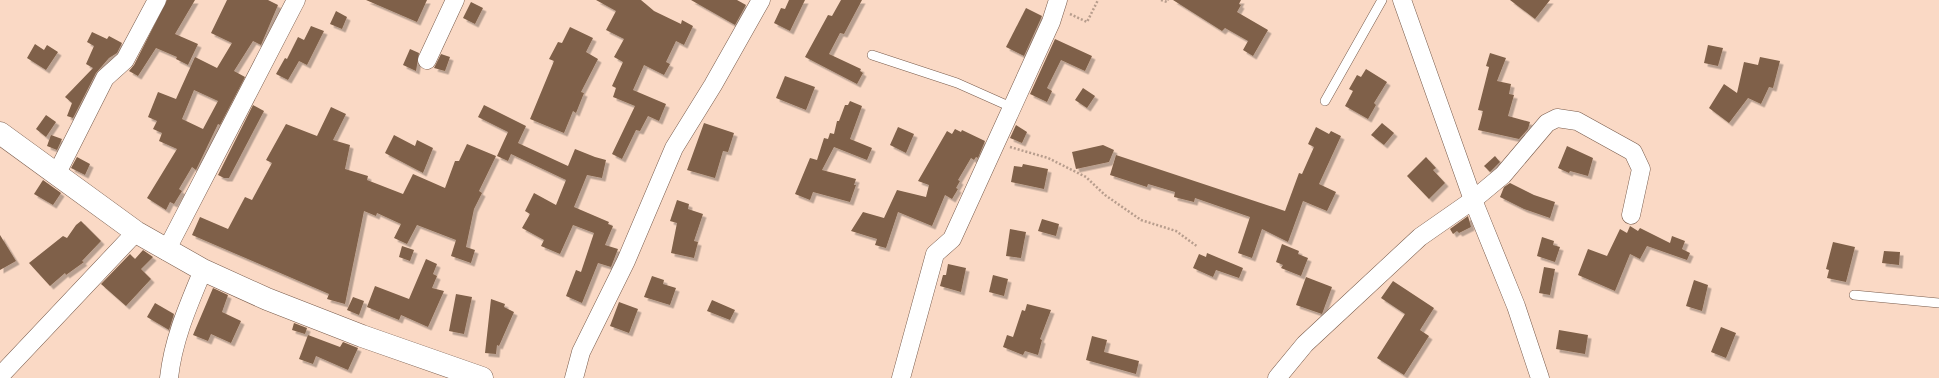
<svg xmlns="http://www.w3.org/2000/svg" width="1939" height="378" font-family="'DejaVu Sans',sans-serif">
  <defs>
    <filter id="shadow"><feDropShadow dx="3.5" dy="3.5" stdDeviation="0" flood-color="#0004"/></filter>
  </defs>
  <rect width="100%" height="100%" fill="#fad9c5"/>
  <g fill="#7f6048" fill-rule="evenodd" filter="url(#shadow)">
    <polygon points="167,0 195,0 175,34 198,44 188,65 176,59 177,57 156,48 138,76 129,71 134,65"/>
    <path d="M227,0H268L278,5L261,45L253,41L234,71L245,77L220,125L218,124L196,170L192,167L179,189L182,191L174,204L170,202L166,210L147,198L177,149L159,141L162,133L153,129L157,121L148,117L158,92L176,99L195,57L217,68L232,43L211,33ZM194,90L218,101L203,129L182,119Z"/>
    <polygon points="366,0 427,0 417,22"/>
    <polygon points="596,0 641,0 654,11 681,24 682,20 693,26 684,45 676,41 666,62 670,64 664,75 644,65 633,90 666,104 659,121 648,116 640,131 636,130 622,159 612,154 635,106 613,97 616,88 612,86 623,62 614,57 624,39 606,30 616,11"/>
    <polygon points="691,0 737,0 746,5 735,25"/>
    <polygon points="789,0 805,0 790,31 774,23 781,8 785,9"/>
    <polygon points="841,0 862,0 844,34 840,33 829,54 861,69 860,71 863,73 857,84 805,57 828,15 832,16"/>
    <polygon points="1173,0 1241,0 1239,4 1241,5 1237,12 1268,30 1253,56 1243,50 1248,41 1225,28 1222,31"/>
    <polygon points="1510,0 1550,0 1535,19"/>
    <polygon points="471,2 483,8 475,24 463,18"/>
    <polygon points="1026,8 1042,16 1024,56 1006,47"/>
    <polygon points="336,11 347,17 342,29 330,24"/>
    <polygon points="311,26 324,31 307,65 299,61 288,80 276,74 285,58 287,59 298,37 304,40"/>
    <polygon points="570,27 593,38 586,52 598,59 581,92 584,93 576,113 573,111 564,133 530,119 554,61 549,59 558,42 562,43"/>
    <polygon points="92,32 107,39 109,36 122,43 117,53 109,58 96,73 73,118 67,116 72,103 65,97 93,68 86,64 94,46 87,42"/>
    <polygon points="1055,39 1092,56 1085,71 1061,60 1047,88 1052,91 1047,102 1030,94"/>
    <polygon points="35,44 44,50 47,45 58,52 46,70 27,58"/>
    <polygon points="1708,45 1723,48 1718,66 1704,63"/>
    <polygon points="410,49 419,53 416,71 403,65"/>
    <polygon points="1490,53 1506,58 1497,81 1511,84 1509,94 1514,95 1508,116 1530,122 1528,129 1519,139 1478,130 1483,111 1478,110 1489,67 1486,66"/>
    <polygon points="441,54 450,57 445,71 434,68"/>
    <polygon points="1760,57 1780,61 1773,88 1769,87 1761,104 1748,98 1729,123 1709,108 1724,84 1737,93 1744,62 1758,65"/>
    <polygon points="1366,69 1387,82 1374,103 1376,105 1368,119 1345,106 1353,91 1349,89 1357,75 1361,77"/>
    <polygon points="785,76 815,87 806,110 776,98"/>
    <polygon points="1083,88 1095,96 1087,108 1075,100"/>
    <polygon points="850,101 862,106 850,139 872,148 867,160 834,147 822,170 856,179 854,185 856,185 850,202 813,192 810,200 795,194 810,158 817,160 824,138 828,139 830,133 834,134 837,121 839,121 845,105 848,105"/>
    <polygon points="253,105 264,111 229,178 224,178 218,175"/>
    <polygon points="484,105 526,126 518,143 568,166 575,149 595,157 606,160 602,178 587,175 574,207 609,222 608,224 613,226 605,245 618,249 611,267 598,263 582,303 566,296 576,270 581,272 594,233 573,225 560,254 541,246 544,240 522,228 530,214 525,211 534,193 556,205 566,180 511,154 508,161 497,156 508,132 478,117"/>
    <polygon points="331,107 346,114 333,140 350,145 345,169 368,176 367,180 403,194 413,174 445,188 455,161 459,161 467,144 496,156 479,191 482,193 474,209 466,247 475,250 471,263 451,256 456,240 417,225 407,244 394,238 401,224 377,213 376,216 364,211 345,304 327,299 329,294 192,235 200,217 228,229 245,197 252,200 272,163 266,160 286,124 317,136"/>
    <polygon points="46,115 56,122 46,137 36,129"/>
    <polygon points="704,123 734,133 728,152 723,151 715,178 687,170"/>
    <polygon points="1382,123 1394,133 1384,145 1371,135"/>
    <polygon points="1016,125 1027,132 1022,143 1010,138"/>
    <polygon points="898,127 914,134 906,153 890,145"/>
    <polygon points="1316,127 1329,134 1331,131 1341,136 1319,184 1336,192 1327,211 1303,201 1288,242 1262,229 1252,258 1238,253 1250,217 1195,198 1194,202 1174,197 1175,192 1148,184 1147,187 1110,175 1116,155 1285,211 1299,173 1302,174 1314,147 1308,144"/>
    <polygon points="955,129 961,132 962,130 985,141 978,158 976,157 974,160 971,158 958,180 960,181 956,188 958,189 952,199 945,195 932,226 898,212 886,248 875,245 877,239 851,231 863,212 884,218 897,190 926,197 929,185 918,181 947,131 952,134"/>
    <polygon points="51,135 62,139 57,150 47,146"/>
    <polygon points="394,135 415,146 417,140 433,148 423,173 385,153"/>
    <polygon points="1103,145 1114,150 1109,162 1076,169 1072,152"/>
    <polygon points="1567,146 1593,158 1588,176 1570,171 1569,173 1558,168"/>
    <polygon points="1495,156 1500,162 1490,172 1484,166"/>
    <polygon points="77,157 90,164 85,175 71,168"/>
    <polygon points="1426,157 1436,168 1433,170 1445,183 1429,199 1407,176"/>
    <polygon points="1023,164 1048,169 1044,189 1011,182 1014,166 1022,167"/>
    <polygon points="43,180 61,193 53,205 34,194"/>
    <polygon points="1510,183 1534,195 1555,202 1550,218 1524,209 1500,197 1504,187"/>
    <polygon points="677,200 689,204 688,209 703,214 694,241 698,242 694,258 671,253 677,223 670,221"/>
    <polygon points="1468,216 1471,227 1459,233 1457,231 1453,234 1450,229"/>
    <polygon points="1042,219 1059,224 1056,236 1038,231"/>
    <polygon points="81,221 101,241 82,261 84,262 66,275 65,273 50,286 29,263 63,236 67,238 76,225"/>
    <polygon points="1630,226 1638,231 1640,228 1670,243 1672,236 1685,241 1682,249 1690,253 1687,260 1647,246 1640,259 1630,254 1615,291 1578,275 1588,249 1607,256 1620,229 1627,233"/>
    <polygon points="1010,229 1026,232 1021,258 1006,256"/>
    <polygon points="0,235 16,261 0,270"/>
    <polygon points="1542,237 1554,241 1553,245 1560,247 1555,262 1537,256"/>
    <polygon points="1833,242 1855,247 1846,282 1827,278 1829,270 1826,269"/>
    <polygon points="1282,244 1299,251 1298,254 1308,258 1301,276 1281,268 1283,265 1276,262"/>
    <polygon points="402,246 414,250 410,261 399,257"/>
    <polygon points="143,250 153,257 141,269 151,279 126,306 101,284 130,254 135,259"/>
    <polygon points="1884,251 1900,252 1899,265 1882,263"/>
    <polygon points="1207,253 1243,268 1239,278 1216,270 1213,277 1193,268 1199,254 1206,257"/>
    <polygon points="426,259 437,264 433,274 437,276 432,288 444,291 428,327 401,315 399,320 367,307 375,286 409,299"/>
    <polygon points="948,264 966,268 961,292 940,286 943,275 946,275"/>
    <polygon points="1544,267 1555,269 1550,295 1539,293"/>
    <polygon points="993,275 1008,279 1004,296 989,292"/>
    <polygon points="652,276 664,280 663,284 676,288 670,305 644,297"/>
    <polygon points="1306,277 1332,287 1322,314 1296,305"/>
    <polygon points="1694,280 1708,285 1702,311 1686,306"/>
    <polygon points="1393,281 1434,308 1420,330 1429,336 1404,375 1377,358 1405,314 1381,298"/>
    <polygon points="213,288 228,295 222,312 241,321 231,343 211,334 208,341 193,335"/>
    <polygon points="456,294 472,297 464,334 449,331"/>
    <polygon points="353,297 364,301 359,315 347,310"/>
    <polygon points="491,299 505,304 504,307 514,312 499,346 497,345 496,354 485,353"/>
    <polygon points="712,300 735,310 730,320 707,311"/>
    <polygon points="619,302 638,309 629,333 610,326"/>
    <polygon points="155,303 174,314 169,330 147,317"/>
    <polygon points="1027,304 1051,310 1040,339 1042,340 1038,355 1025,351 1023,355 1003,347 1007,335 1013,337 1022,310 1025,311"/>
    <polygon points="294,323 307,328 305,334 292,330"/>
    <polygon points="1721,327 1736,333 1726,358 1711,352"/>
    <polygon points="1559,330 1588,335 1585,354 1556,349"/>
    <polygon points="308,335 340,347 343,342 358,348 348,370 316,356 313,364 299,359"/>
    <polygon points="1092,336 1107,340 1104,352 1139,361 1136,374 1086,360"/>
  </g>
  <g fill="none" stroke-linecap="round" stroke-linejoin="round">
    <defs>
      <g id="service">
        <polyline points="872,55 957,83 1011,107"/>
        <polyline points="1325,101 1382,0"/>
        <polyline points="1854,295 1939,303"/>
      </g>
      <g id="minor">
        <polyline points="1402,0 1473,200 1516,306 1540,378"/>
        <polyline points="427,60 455,0"/>
        <polyline points="56,175 105,78 125,60 157,0"/>
        <polyline points="166,251 296,0"/>
        <polyline points="0,376 136,232"/>
        <path d="M169,378C173,340 188,306 203,270"/>
        <polyline points="574,378 581,352 626,261 674,148 713,85 761,0"/>
        <polyline points="901,378 935,254 952,239 1051,22 1058,0"/>
        <polyline points="1277,378 1305,344 1420,237 1473,200 1503,175 1547,123 1557,118 1577,121 1633,152 1641,169 1631,215"/>
      </g>
      <polyline id="tertiary" points="0,133 136,232 203,270 267,299 362,336 482,378"/>
    </defs>
    <use href="#service" stroke="#785b4b" stroke-width="10"/>
    <use href="#minor" stroke="#785b4b" stroke-width="19"/>
    <use href="#tertiary" stroke="#785b4b" stroke-width="23"/>
    <g stroke="#b79d8d" stroke-width="2.5" stroke-dasharray="2 2" stroke-linecap="butt">
      <polyline points="1161,0 1167,2 1168,0"/>
      <polyline points="1070,14 1087,22 1098,0"/>
      <polyline points="1010,147 1048,158 1086,177 1105,195 1141,220 1176,231 1198,247"/>
    </g>
    <use href="#service" stroke="#fff" stroke-width="9"/>
    <use href="#minor" stroke="#fff" stroke-width="18"/>
    <use href="#tertiary" stroke="#fff" stroke-width="22"/>
  </g>
</svg>
